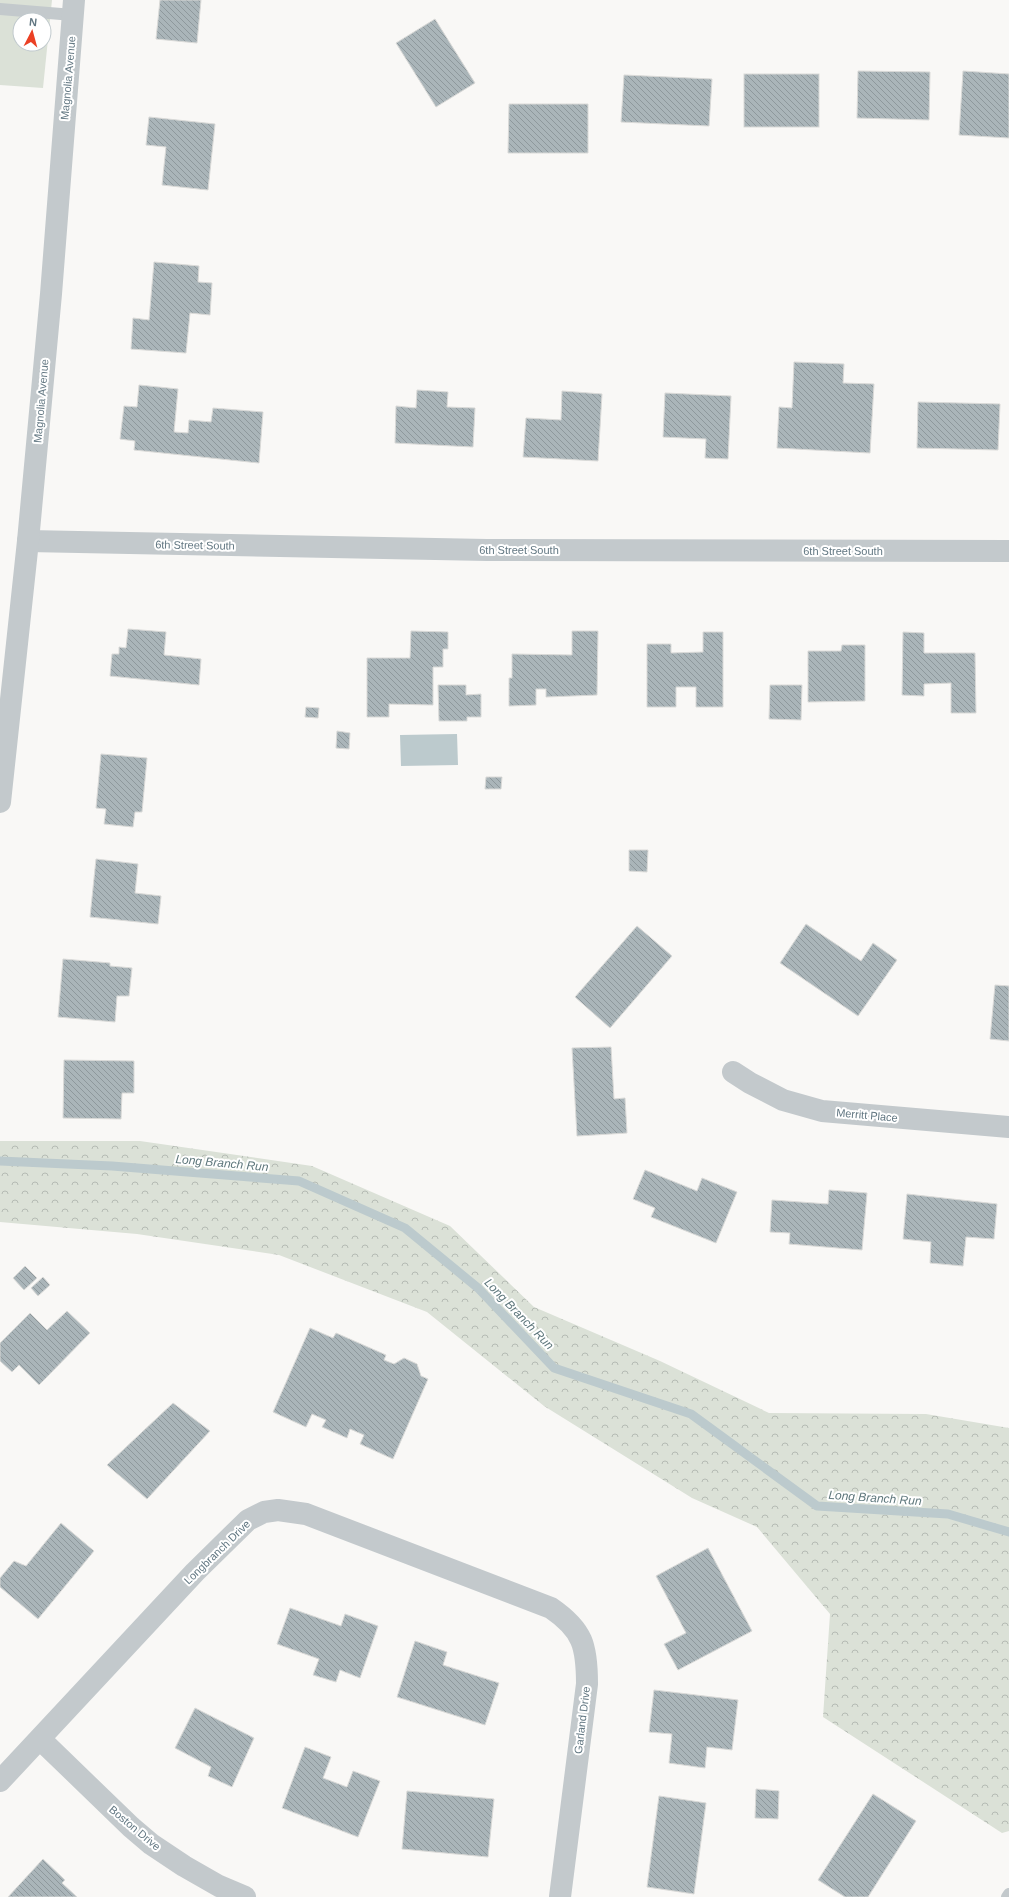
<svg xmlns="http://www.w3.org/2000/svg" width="1009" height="1897" font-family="Arial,sans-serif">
  <defs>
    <pattern id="forest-crowns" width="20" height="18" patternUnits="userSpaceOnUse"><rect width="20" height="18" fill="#dbe1d7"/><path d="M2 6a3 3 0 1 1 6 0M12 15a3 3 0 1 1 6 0" fill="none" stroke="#b5bbb4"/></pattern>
    <pattern id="building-back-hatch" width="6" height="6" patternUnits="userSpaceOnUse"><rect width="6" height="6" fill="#aab5b9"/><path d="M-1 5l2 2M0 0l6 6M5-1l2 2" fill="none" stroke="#8e989c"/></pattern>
  </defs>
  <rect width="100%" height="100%" fill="#f9f8f6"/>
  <path fill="#dbe1d7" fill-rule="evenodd" d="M0,0H52L43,88L0,85ZM20,20H44V44H20Z"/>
  <polygon fill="url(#forest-crowns)" points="0,1141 140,1141 312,1166 450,1226 534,1307 660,1361 769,1413 926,1414 1009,1428 1009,1831 1002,1833 823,1717 830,1614 757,1527 692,1498 544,1406 427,1312 279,1255 137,1234 0,1222"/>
  <polygon fill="#bccacd" points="457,734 458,765 401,766 400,735"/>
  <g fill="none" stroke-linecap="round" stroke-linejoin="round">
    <polyline stroke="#bccacd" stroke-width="9" points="0,1161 112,1166 299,1181 405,1228 478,1288 554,1368 691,1414 817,1506 948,1514 1009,1532"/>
  </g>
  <g fill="url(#building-back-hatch)" stroke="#dadad8">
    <polygon points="160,0 201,0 197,43 156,39"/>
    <polygon points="435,19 475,83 436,107 396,43"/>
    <polygon points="858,71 930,72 929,120 857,118"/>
    <polygon points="963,71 1009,74 1009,138 959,135"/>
    <rect x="744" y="74" width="75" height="53"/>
    <polygon points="624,75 712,79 709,126 621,122"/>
    <polygon points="509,104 588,104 588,153 508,153"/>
    <polygon points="149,117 215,124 208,190 162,185 166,147 146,145"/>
    <polygon points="154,262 199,266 198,282 212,283 210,315 190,313 186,353 131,349 133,318 149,320"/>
    <polygon points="794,362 844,364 843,383 874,384 870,453 777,448 779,407 792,408"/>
    <polygon points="139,385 178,389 174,432 188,433 189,420 211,422 213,408 263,412 259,463 134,450 135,441 120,439 124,406 137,407"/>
    <polygon points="417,390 448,392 447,407 475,408 473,447 395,443 396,406 416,408"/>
    <polygon points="562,391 602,394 598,461 523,457 526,418 561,420"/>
    <polygon points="665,393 731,396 728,459 705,458 706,439 663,437"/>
    <polygon points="918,402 1000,404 998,450 917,448"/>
    <polygon points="128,629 166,632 164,655 201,659 199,685 110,676 112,654 119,654 119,647 126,648"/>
    <polygon points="411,631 448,632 448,649 443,649 443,667 433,667 433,705 389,704 389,717 367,717 367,658 410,658"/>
    <polygon points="572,631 598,631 597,695 546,697 546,689 536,689 536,705 509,706 509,678 512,678 512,654 572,655"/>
    <polygon points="703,632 723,632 723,707 696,707 696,687 676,687 676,707 647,707 647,644 671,644 671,653 703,652"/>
    <polygon points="903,632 924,633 924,653 975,653 976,713 951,713 951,683 924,684 924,696 902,695"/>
    <polygon points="842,645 865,645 865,701 808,702 808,651 841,651"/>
    <polygon points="438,685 466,685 466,695 481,694 481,717 467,717 467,721 439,721"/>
    <polygon points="770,685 802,685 801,720 769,719"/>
    <polygon points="306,707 319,708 318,718 305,717"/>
    <polygon points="337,731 350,733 349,749 336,748"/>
    <polygon points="101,754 147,758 142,812 135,812 133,827 104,824 106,809 96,808"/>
    <polygon points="486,777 502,777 501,789 485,789"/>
    <polygon points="629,850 648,850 647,872 629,871"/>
    <polygon points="96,859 138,864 135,893 161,896 158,924 90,917"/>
    <polygon points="806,924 861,961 873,943 897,960 858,1016 780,963"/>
    <polygon points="637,926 672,956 610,1028 575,997"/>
    <polygon points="63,959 110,963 110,966 132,968 129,996 117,996 115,1022 58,1017"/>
    <polygon points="995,985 1009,986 1009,1041 990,1039"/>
    <polygon points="611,1047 614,1099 625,1098 627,1133 577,1136 572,1048"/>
    <polygon points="64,1060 134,1061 134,1093 122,1093 121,1119 63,1118"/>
    <polygon points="645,1170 697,1191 702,1178 737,1192 716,1243 651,1217 655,1208 633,1199"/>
    <polygon points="829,1190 867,1193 862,1250 789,1244 790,1233 770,1232 772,1200 828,1204"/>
    <polygon points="907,1194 997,1204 994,1239 966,1237 963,1266 930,1263 931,1242 903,1239"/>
    <polygon points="25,1266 37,1278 24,1290 13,1278"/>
    <polygon points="43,1277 50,1285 38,1296 31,1288"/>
    <polygon points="67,1311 90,1333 39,1385 19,1365 12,1372 0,1361 0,1343 30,1313 47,1330"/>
    <polygon points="310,1328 333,1338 336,1333 386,1355 384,1360 394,1364 404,1358 417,1364 421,1376 428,1379 393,1459 360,1444 364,1435 350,1429 347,1438 322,1427 326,1420 312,1414 306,1427 273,1412"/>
    <polygon points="173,1403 210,1431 147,1499 107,1465"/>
    <polygon points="61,1523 94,1551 38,1619 0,1587 0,1578 14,1561 26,1566"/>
    <polygon points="708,1548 752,1631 678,1670 664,1644 686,1633 656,1576"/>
    <polygon points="290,1608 341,1626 345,1614 378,1626 360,1678 340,1670 336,1682 313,1675 319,1659 277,1644"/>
    <polygon points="415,1641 447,1652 443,1665 499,1683 485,1725 397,1697"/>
    <polygon points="654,1690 738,1700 732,1750 707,1747 705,1768 669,1763 672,1734 649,1732"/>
    <polygon points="195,1708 254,1738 232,1787 208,1776 211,1767 175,1748"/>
    <polygon points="305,1747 331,1757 323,1778 347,1787 353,1771 380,1781 358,1837 282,1808"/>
    <polygon points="756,1789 779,1791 778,1819 755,1818"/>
    <polygon points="407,1791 494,1799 488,1857 402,1849"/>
    <polygon points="873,1794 916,1821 868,1897 845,1897 818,1880"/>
    <polygon points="659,1796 706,1803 694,1894 647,1887"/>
    <polygon points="43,1859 65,1880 62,1883 77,1897 8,1897"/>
  </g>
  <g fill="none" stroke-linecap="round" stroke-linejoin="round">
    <g stroke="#c3c9cc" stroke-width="12">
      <polyline points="0,9 73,15"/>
      <polyline points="1007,1897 1009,1894"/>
    </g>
    <g stroke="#c3c9cc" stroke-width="22">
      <polyline points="28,541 487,550 1009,551"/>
      <polyline points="0,802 28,541 51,294 74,0"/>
      <polyline points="733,1072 750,1083 783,1100 822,1111 1009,1127"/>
      <polyline points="40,1739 131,1827 151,1844 184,1866 219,1886 245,1897"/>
      <path d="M0,1781L195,1572L248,1520L264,1512L278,1510L306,1514L551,1608C583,1630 587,1646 587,1684L560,1897"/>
    </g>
  </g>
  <g text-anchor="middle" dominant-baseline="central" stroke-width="4" stroke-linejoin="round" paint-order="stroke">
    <g font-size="11" fill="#627782" stroke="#fff">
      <text transform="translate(68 78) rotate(-85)">Magnolia Avenue</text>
      <text transform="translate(41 401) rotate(-85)">Magnolia Avenue</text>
      <text transform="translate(195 545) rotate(1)">6th Street South</text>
      <text x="519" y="550">6th Street South</text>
      <text x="843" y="551">6th Street South</text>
      <text transform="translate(867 1115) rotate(5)">Merritt Place</text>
      <text transform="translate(217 1552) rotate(-44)">Longbranch Drive</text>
      <text transform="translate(582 1720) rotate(-83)">Garland Drive</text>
      <text transform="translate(135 1828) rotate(40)">Boston Drive</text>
    </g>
    <g font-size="12" font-style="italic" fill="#5e777c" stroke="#fff">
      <text transform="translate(222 1163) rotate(5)">Long Branch Run</text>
      <text transform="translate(519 1314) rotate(46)">Long Branch Run</text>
      <text transform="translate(875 1498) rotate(4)">Long Branch Run</text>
    </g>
  </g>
  <g transform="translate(32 32) rotate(6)"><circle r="19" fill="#ffffff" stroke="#c0c9cd"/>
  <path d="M0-3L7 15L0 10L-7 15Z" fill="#eb4024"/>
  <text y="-6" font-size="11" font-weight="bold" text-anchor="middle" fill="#627782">N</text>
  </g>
</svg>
